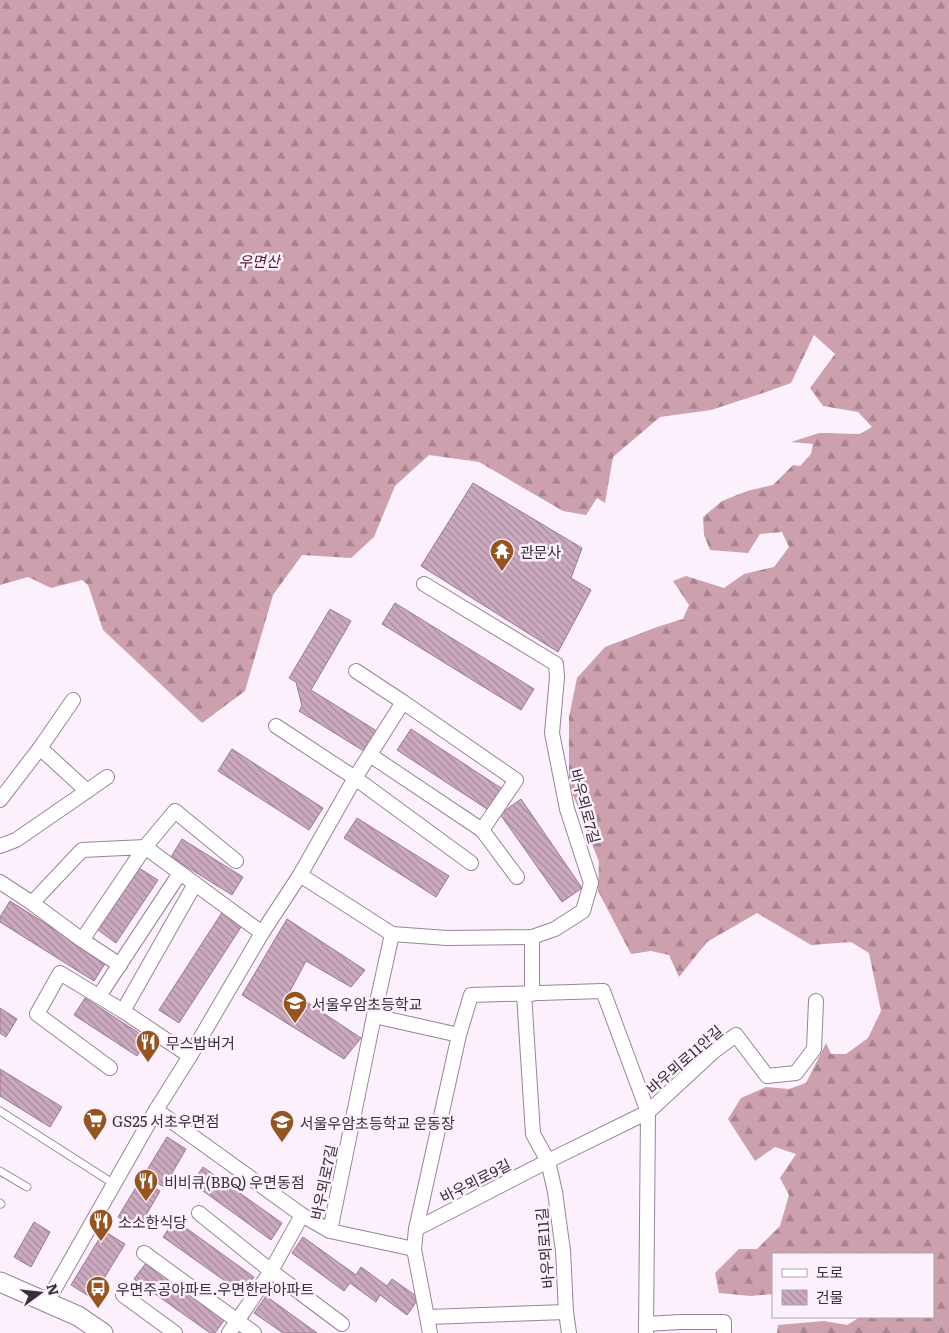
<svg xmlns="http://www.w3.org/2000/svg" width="949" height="1333" font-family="Literata,'Noto Sans KR',serif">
  <defs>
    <pattern id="forest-firs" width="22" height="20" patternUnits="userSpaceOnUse" patternTransform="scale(1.25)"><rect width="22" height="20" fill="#cda0ad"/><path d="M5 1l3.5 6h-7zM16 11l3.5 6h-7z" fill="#a7838e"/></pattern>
    <pattern id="building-back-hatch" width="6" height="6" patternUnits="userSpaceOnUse" patternTransform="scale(1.25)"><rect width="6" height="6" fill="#cba9bf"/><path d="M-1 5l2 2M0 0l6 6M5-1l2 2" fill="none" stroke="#a68a9c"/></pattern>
  </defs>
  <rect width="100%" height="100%" fill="#fbf0fc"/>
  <polygon fill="url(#forest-firs)" points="0,0 949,0 949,1333 777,1333 778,1325 824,1321 847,1325 860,1317 933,1317 933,1254 773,1254 773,1294 751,1296 719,1293 715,1273 739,1249 757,1249 780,1226 789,1195 780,1178 796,1154 775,1147 755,1161 728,1119 741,1098 766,1087 789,1089 806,1083 826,1043 831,1054 846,1054 868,1038 881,1011 869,953 851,942 811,945 757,913 707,942 679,977 669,955 651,951 631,954 598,891 599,862 569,784 569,717 577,678 605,647 657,627 683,619 689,605 673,581 686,576 724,588 744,574 774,567 789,547 782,532 760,534 748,553 710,550 704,535 703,517 722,501 747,491 773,485 793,465 800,466 811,454 813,444 791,442 819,433 860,434 872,427 858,412 823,406 810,388 835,354 814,335 791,383 766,392 711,410 660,417 613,457 605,503 597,498 586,515 563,511 479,462 429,455 395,486 374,537 351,558 302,555 273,595 245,691 202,723 103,630 88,585 82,580 51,588 28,577 0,585"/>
  <g fill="url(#building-back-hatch)" stroke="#9a7a8f">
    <polygon points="473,483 582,548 571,578 591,590 558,652 421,566"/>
    <polygon points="395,603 534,689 521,710 382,624"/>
    <polygon points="330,609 351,621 311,690 380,733 367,753 299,711 302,706 296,682 289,678"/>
    <polygon points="411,729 504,790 490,811 397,750"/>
    <polygon points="232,749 323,808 309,830 218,771"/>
    <polygon points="521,799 582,888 562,902 500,814"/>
    <polygon points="357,818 449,876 436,897 344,838"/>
    <polygon points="182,839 243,877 232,895 171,857"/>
    <polygon points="139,868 158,880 116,943 98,930"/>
    <polygon points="10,901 106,962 94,981 0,922 0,917"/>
    <polygon points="223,911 243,924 179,1023 159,1010"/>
    <polygon points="287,919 365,970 351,987 306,961 290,991 361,1038 344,1059 242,995"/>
    <polygon points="85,998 148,1039 137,1056 74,1015"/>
    <polygon points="0,1008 17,1019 6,1037 0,1033"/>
    <polygon points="0,1069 62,1107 50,1127 0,1096"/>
    <polygon points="167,1137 186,1149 164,1187 144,1175"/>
    <polygon points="203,1167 282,1223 271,1240 192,1183"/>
    <polygon points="141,1179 160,1191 138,1229 118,1217"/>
    <polygon points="175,1220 254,1277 242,1293 163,1237"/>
    <polygon points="34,1222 50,1232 31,1267 14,1257"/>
    <polygon points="104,1231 125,1244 92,1298 71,1285"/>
    <polygon points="303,1237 356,1275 361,1267 387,1286 392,1279 419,1298 407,1315 380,1295 376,1302 350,1283 344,1291 292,1253"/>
    <polygon points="146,1263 225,1319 215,1333 210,1333 134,1279"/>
    <polygon points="266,1296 317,1333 283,1333 254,1313"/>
  </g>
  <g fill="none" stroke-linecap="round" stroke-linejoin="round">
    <defs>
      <g id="lane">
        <polyline points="0,1111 114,1184"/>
        <polyline points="0,1171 27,1187"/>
        <polyline points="0,1203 1,1204"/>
      </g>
      <g id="street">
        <polyline points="356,671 403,702"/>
        <polyline points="276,726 355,778 471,863"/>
        <polyline points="40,748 87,791 107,777"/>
        <polyline points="0,800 40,748 73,700"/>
        <polyline points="482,830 517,877"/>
        <polyline points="0,846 16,840 87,791"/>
        <polygon points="145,847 82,940 32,903 82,850"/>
        <polyline points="236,861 175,811 145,847 262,933"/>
        <polyline points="300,875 392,934 447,938 532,937 555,929 583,911 591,883 567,809 552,733 557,677 556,664 424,584"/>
        <polyline points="0,882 32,903"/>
        <polyline points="82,940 120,965"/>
        <polyline points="524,994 533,1134 548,1161 555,1192 563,1251 566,1312 569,1333"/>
        <polyline points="532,994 532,937"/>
        <polyline points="99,996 180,873"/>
        <polyline points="374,1016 459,1035"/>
        <polyline points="190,1056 123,1011 195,884"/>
        <polyline points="110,1068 37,1014 60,973 123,1011"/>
        <polyline points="156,1110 302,1215 330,1231 414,1249"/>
        <polyline points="199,1213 271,1271 342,1324"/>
        <polyline points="416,1229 548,1161 648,1112 714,1051 736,1035 767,1076 796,1073 814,1049 816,1001"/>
        <polyline points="330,1231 374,1016 392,934"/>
        <polyline points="144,1253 254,1333"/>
        <polyline points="123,1295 175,1333"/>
        <polyline points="47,1302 156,1110 190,1056 262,933 300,875 355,778 403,702 516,780 482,830 370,755"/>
        <polyline points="428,1317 566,1312"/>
        <polyline points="646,1324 681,1322 724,1322 724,1333"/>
        <polyline points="229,1333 271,1271 302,1215"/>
        <polyline points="430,1333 414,1249 416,1229 459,1035 471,995 603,991 648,1112 646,1333"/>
      </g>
      <polyline id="secondary" points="0,1282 78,1316 103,1333"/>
    </defs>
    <use href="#lane" stroke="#9a829f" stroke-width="9"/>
    <use href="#street" stroke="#9a829f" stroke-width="16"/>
    <use href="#secondary" stroke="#9a829f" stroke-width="21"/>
    <use href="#lane" stroke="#fff" stroke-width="7"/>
    <use href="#street" stroke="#fff" stroke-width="14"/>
    <use href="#secondary" stroke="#fff" stroke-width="19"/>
  </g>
  <defs>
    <symbol id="temple-pin" viewBox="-11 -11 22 30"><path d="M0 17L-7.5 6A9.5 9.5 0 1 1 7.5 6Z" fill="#965421" stroke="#fbf0fc"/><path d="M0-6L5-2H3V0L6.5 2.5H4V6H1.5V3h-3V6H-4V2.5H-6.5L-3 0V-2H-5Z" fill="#fff"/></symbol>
    <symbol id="school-pin" viewBox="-11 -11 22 30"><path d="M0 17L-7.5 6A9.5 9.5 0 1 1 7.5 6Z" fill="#965421" stroke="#fbf0fc"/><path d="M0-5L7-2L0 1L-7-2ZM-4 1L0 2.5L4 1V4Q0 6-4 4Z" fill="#fff"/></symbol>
    <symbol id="restaurant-pin" viewBox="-11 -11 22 30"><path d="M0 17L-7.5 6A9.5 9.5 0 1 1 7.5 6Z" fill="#965421" stroke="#fbf0fc"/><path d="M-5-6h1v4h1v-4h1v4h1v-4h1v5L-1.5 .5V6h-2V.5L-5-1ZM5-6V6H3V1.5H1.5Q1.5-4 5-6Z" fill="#fff"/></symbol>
    <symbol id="supermarket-pin" viewBox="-11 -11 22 30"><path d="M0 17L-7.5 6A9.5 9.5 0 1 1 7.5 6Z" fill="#965421" stroke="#fbf0fc"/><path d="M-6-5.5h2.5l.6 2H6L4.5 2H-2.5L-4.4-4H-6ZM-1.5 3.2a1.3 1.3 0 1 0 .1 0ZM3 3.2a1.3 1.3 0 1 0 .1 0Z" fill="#fff"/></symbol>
    <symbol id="bus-pin" viewBox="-11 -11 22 30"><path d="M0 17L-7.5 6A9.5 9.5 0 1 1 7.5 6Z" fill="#965421" stroke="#fbf0fc"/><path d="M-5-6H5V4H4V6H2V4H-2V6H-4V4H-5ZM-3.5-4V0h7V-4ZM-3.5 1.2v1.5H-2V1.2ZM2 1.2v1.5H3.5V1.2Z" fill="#fff"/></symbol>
  </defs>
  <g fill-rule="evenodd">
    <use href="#temple-pin" x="488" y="537" width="28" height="38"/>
    <use href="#school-pin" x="281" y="989" width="28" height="38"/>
    <use href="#restaurant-pin" x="134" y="1028" width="28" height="38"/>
    <use href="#supermarket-pin" x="81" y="1106" width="28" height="38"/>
    <use href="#school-pin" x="268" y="1108" width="28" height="38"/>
    <use href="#restaurant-pin" x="132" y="1167" width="28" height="38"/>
    <use href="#restaurant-pin" x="87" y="1207" width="28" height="38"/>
    <use href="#bus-pin" x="84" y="1274" width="28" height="38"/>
  </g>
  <g text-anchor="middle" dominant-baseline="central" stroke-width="5" stroke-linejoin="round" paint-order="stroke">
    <g font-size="15" font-style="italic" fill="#531c32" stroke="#fbf0fc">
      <text x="259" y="260">우면산</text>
    </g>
    <g font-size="15" fill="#392f3b" stroke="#fbf0fc" text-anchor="start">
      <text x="520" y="551">관문사</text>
      <text x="312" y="1003">서울우암초등학교</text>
      <text x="166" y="1042">무스밥버거</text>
      <text x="112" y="1120">GS25 서초우면점</text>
      <text x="300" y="1122">서울우암초등학교 운동장</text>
      <text x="164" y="1181">비비큐(BBQ) 우면동점</text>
      <text x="118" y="1221">소소한식당</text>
      <text x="116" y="1288">우면주공아파트.우면한라아파트</text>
    </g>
    <g font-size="15" fill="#392f3b" stroke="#fbf0fc">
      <text transform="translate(586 806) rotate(75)">바우뫼로7길</text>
      <text transform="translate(684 1059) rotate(-41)">바우뫼로11안길</text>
      <text transform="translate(475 1180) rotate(-27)">바우뫼로9길</text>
      <text transform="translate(323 1182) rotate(-78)">바우뫼로7길</text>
      <text transform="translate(544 1248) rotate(-95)">바우뫼로11길</text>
    </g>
  </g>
  <rect x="772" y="1253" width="162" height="65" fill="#fbf0fc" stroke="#ada3af"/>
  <rect x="782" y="1269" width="25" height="8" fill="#ffffff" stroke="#ada3af"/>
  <text x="816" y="1278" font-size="15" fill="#392f3b">도로</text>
  <rect x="782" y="1290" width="25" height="15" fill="url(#building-back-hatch)" stroke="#ada3af"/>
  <text x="816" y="1303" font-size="15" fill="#392f3b">건물</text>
  <g transform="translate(40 1293) rotate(75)" stroke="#fbf0fc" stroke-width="4" paint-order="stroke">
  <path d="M0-4L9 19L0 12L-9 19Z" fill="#392f3b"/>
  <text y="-8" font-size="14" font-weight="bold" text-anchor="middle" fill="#392f3b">N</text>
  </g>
</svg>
